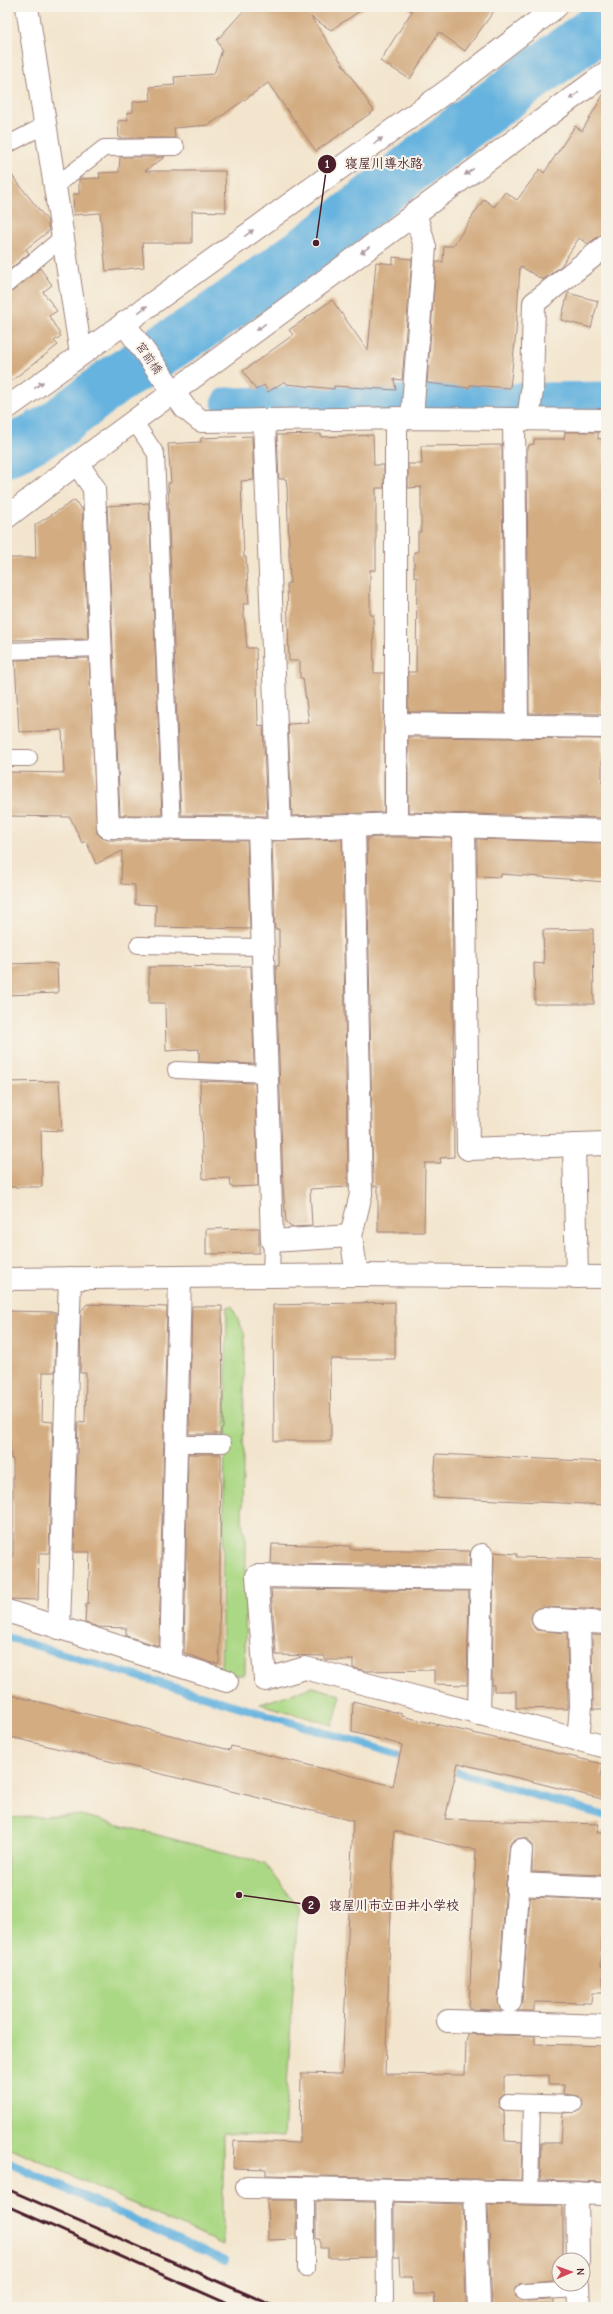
<svg xmlns="http://www.w3.org/2000/svg" width="613" height="2314" font-family="'Comic Neue','Klee One',sans-serif">
  <rect width="100%" height="100%" fill="#f7f3e8"/>
  <filter id="ink" filterUnits="userSpaceOnUse"><feTurbulence type="fractalNoise" baseFrequency=".025" numOctaves="2"/><feDisplacementMap in="SourceGraphic" scale="8" xChannelSelector="R" yChannelSelector="G"/><feConvolveMatrix kernelMatrix="1 2 1 2 8 2 1 2 1" color-interpolation-filters="sRGB"/></filter>
  <filter id="wash" filterUnits="userSpaceOnUse"><feTurbulence type="fractalNoise" baseFrequency=".012" numOctaves="4" result="noise"/><feDisplacementMap in="SourceGraphic" scale="16" xChannelSelector="R" yChannelSelector="G"/><feGaussianBlur stdDeviation="0.9" result="paint"/><feColorMatrix in="noise" values="0 0 0 0 0 0 0 0 0 0 0 0 0 0 0 0 0 1.4 0 .05"/><feComposite in="paint" operator="in"/></filter>
  <g filter="url(#wash)">
    <rect width="100%" height="100%" fill="#f3e5cd"/>
    <g fill="#abd884" stroke="#7a7c58">
      <polygon points="232,1306 245,1336 242,1523 246,1539 245,1675 221,1675 227,1307"/>
      <polygon points="312,1687 341,1695 333,1725 260,1704"/>
      <polygon points="81,1815 265,1863 298,1907 284,2137 223,2133 223,2245 7,2146 7,1818"/>
    </g>
    <g fill="none" stroke-linecap="round" stroke-linejoin="round">
      <g stroke="#66b3df" stroke-width="8">
        <polyline points="7,1637 410,1758"/>
        <polyline points="446,1769 606,1816"/>
        <polyline points="7,2162 225,2261"/>
      </g>
      <polyline stroke="#66b3df" stroke-width="29" points="226,402 606,396"/>
      <polyline stroke="#66b3df" stroke-width="50" points="7,452 54,427 112,382 205,323 316,243 464,126 606,22"/>
    </g>
    <g id="blocks">
      <g fill="#d3ac81">
        <polygon points="247,7 366,7 331,30 311,17 374,111 316,151 268,83 209,125 174,128 175,138 119,138 118,121 128,120 127,113 133,112 133,102 151,100 150,87 175,85 174,77 214,74 222,50 217,40"/>
        <polygon points="406,7 497,7 465,51 439,32 410,79 380,61 412,11"/>
        <polygon points="606,90 606,234 599,236 588,244 579,238 561,266 543,280 520,266 516,332 510,388 470,385 469,388 427,383 436,262 443,262 444,246 453,246 484,199 494,207 505,192 517,200 540,169 544,173 575,126 582,131"/>
        <polygon points="120,157 165,157 145,171 225,171 226,212 192,211 192,243 142,243 144,267 106,271 100,213 74,215 73,194 79,194 79,179 100,178 99,173 119,172"/>
        <polygon points="7,169 47,220 49,231 26,249 29,253 7,272"/>
        <polygon points="393,257 412,259 402,380 394,379 396,390 334,386 334,389 287,384 285,381 268,392 264,385 256,390 243,371 293,335 289,330 332,300 368,351 376,262 393,264"/>
        <polygon points="40,268 52,285 43,292 57,311 49,316 61,336 54,341 58,345 7,384 7,293 13,291"/>
        <polygon points="568,293 598,301 591,328 561,320"/>
        <polygon points="565,432 598,432 598,439 605,438 603,675 606,675 606,696 601,696 602,714 529,713 527,452 529,445 534,444 534,439 564,439"/>
        <polygon points="321,434 321,437 373,435 374,465 384,465 384,488 376,488 376,570 370,570 370,615 373,615 374,673 384,673 384,812 292,816 288,724 309,723 303,678 300,678 300,661 289,661 287,583 290,583 287,488 286,479 279,479 277,435"/>
        <polygon points="252,436 254,480 241,481 244,557 246,557 249,604 243,604 247,648 256,648 258,723 259,726 263,725 267,816 181,815 168,502 169,502 168,483 171,483 168,444 201,442 201,438"/>
        <polygon points="502,445 504,713 408,712 408,672 416,672 417,577 414,577 414,552 418,552 418,532 421,532 421,487 408,488 408,464 422,464 421,446"/>
        <polygon points="75,500 80,508 82,508 88,639 9,640 7,558 36,558 35,525"/>
        <polygon points="149,503 162,815 120,815 107,506"/>
        <polygon points="89,658 97,833 102,838 108,840 247,841 250,929 155,927 156,905 135,904 135,885 121,884 122,851 96,864 86,841 82,843 70,817 8,816 8,772 64,773 62,730 19,732 15,660"/>
        <polygon points="408,737 602,739 602,782 606,782 606,818 408,812"/>
        <polygon points="396,837 452,838 454,1157 440,1158 441,1163 425,1163 424,1232 378,1232 378,1186 373,1186 367,838"/>
        <polygon points="342,839 348,1187 310,1189 312,1226 291,1227 286,1222 283,1185 276,966 279,966 279,929 275,929 272,841"/>
        <polygon points="477,839 606,843 606,882 501,874 501,877 477,876"/>
        <polygon points="593,929 594,1004 535,1004 534,963 544,964 543,930"/>
        <polygon points="45,963 57,964 58,993 7,995 7,964"/>
        <polygon points="251,966 254,1064 199,1062 199,1049 166,1051 165,1003 149,1003 149,967"/>
        <polygon points="59,1081 62,1131 41,1130 42,1187 7,1187 7,1082"/>
        <polygon points="200,1081 255,1083 258,1186 231,1187 230,1178 203,1179"/>
        <polygon points="259,1228 259,1253 206,1254 206,1229"/>
        <polygon points="395,1302 395,1359 330,1359 331,1441 274,1441 273,1305"/>
        <polygon points="87,1304 167,1307 159,1646 126,1636 126,1628 99,1627 85,1623 86,1604 88,1604 90,1552 74,1552 78,1422 85,1423 86,1373 80,1373 81,1311"/>
        <polygon points="192,1306 222,1306 223,1427 221,1429 221,1434 189,1434"/>
        <polygon points="7,1311 56,1312 55,1372 43,1372 42,1421 53,1422 49,1553 39,1553 38,1600 7,1599 7,1558 13,1558 13,1459 11,1459 10,1440 7,1440"/>
        <polygon points="188,1454 221,1454 219,1663 212,1663 184,1653"/>
        <polygon points="436,1454 606,1462 606,1505 433,1497"/>
        <polygon points="272,1544 350,1546 350,1549 470,1551 469,1566 271,1564"/>
        <polygon points="494,1552 517,1554 517,1557 606,1559 606,1610 543,1607 537,1608 531,1618 532,1624 536,1630 567,1633 568,1709 516,1708 516,1691 494,1691 494,1685 492,1685"/>
        <polygon points="271,1589 469,1591 467,1685 434,1684 434,1670 366,1671 353,1668 353,1660 325,1660 325,1656 276,1655"/>
        <polygon points="592,1635 606,1635 606,1709 593,1709"/>
        <polygon points="7,1694 230,1750 231,1746 393,1786 402,1745 352,1732 353,1701 402,1714 402,1716 603,1764 601,1775 606,1777 606,1800 458,1763 445,1819 599,1824 597,1832 606,1832 604,1875 532,1872 532,1844 528,1839 522,1838 515,1839 510,1843 506,1883 498,2001 501,2010 469,2009 476,1849 463,1848 394,1831 385,2074 465,2075 466,2042 468,2034 535,2036 535,2044 606,2046 606,2182 540,2180 541,2143 561,2143 563,2113 578,2112 583,2105 579,2096 563,2094 564,2085 549,2085 549,2075 504,2076 504,2093 499,2097 498,2102 499,2107 504,2111 505,2141 522,2142 521,2180 266,2175 266,2169 233,2168 234,2141 300,2143 301,2073 342,2074 353,1821 7,1736"/>
        <polygon points="530,1897 603,1900 601,1966 603,1966 603,1993 592,1993 591,2003 534,2002 534,2011 518,2011 522,2003"/>
        <polygon points="267,2200 296,2200 296,2239 268,2240"/>
        <polygon points="316,2201 375,2202 375,2257 328,2258 328,2248 320,2248 320,2239 316,2239"/>
        <polygon points="394,2202 463,2204 466,2307 435,2307 434,2294 413,2294 412,2277 400,2277 399,2257 394,2257"/>
        <polygon points="488,2204 563,2206 563,2260 559,2260 559,2277 553,2277 553,2281 519,2284 515,2292 516,2297 524,2301 554,2300 554,2307 492,2307"/>
      </g>
    </g>
  </g>
  <g filter="url(#ink)">
    <use href="#blocks" fill-opacity="0" stroke="#9e827c" stroke-width="1"/>
    <g fill="none" stroke-linecap="round" stroke-linejoin="round">
      <defs>
        <g id="service">
          <polyline points="7,145 45,125"/>
          <polyline points="55,186 104,148 176,147"/>
          <polyline points="7,284 63,237"/>
          <polyline points="134,421 156,454 172,828"/>
          <polyline points="7,651 101,648"/>
          <polyline points="7,758 29,758"/>
          <polyline points="138,945 263,947"/>
          <polyline points="176,1070 267,1074"/>
          <polyline points="271,1276 272,1241"/>
          <polyline points="176,1444 223,1444"/>
          <polyline points="507,2102 574,2104"/>
          <polyline points="384,2190 385,2302"/>
          <polyline points="530,2192 532,2103"/>
          <polyline points="306,2269 306,2188"/>
          <polyline points="524,2292 579,2289"/>
        </g>
        <g id="minor">
          <polyline points="27,7 81,354"/>
          <polyline points="124,323 185,408 201,421 412,418 606,420"/>
          <polyline points="7,408 458,83 556,7"/>
          <polyline points="412,418 425,247 415,212"/>
          <polyline points="514,419 517,727"/>
          <polyline points="528,419 532,391 534,303 606,246"/>
          <polyline points="264,420 280,829"/>
          <polyline points="77,463 94,488 108,827 280,829 396,824 606,831"/>
          <polyline points="7,517 77,463 606,73"/>
          <polyline points="395,724 606,727"/>
          <polyline points="396,824 396,418"/>
          <polyline points="354,825 361,1194 351,1236 357,1275"/>
          <polyline points="464,826 468,1149 606,1144"/>
          <polyline points="259,828 272,1241 351,1236"/>
          <polyline points="574,1145 577,1277"/>
          <polyline points="482,1579 257,1576 265,1680 305,1668 606,1747"/>
          <polyline points="7,1611 227,1681"/>
          <polyline points="543,1619 606,1623"/>
          <polyline points="59,1628 70,1278"/>
          <polyline points="171,1663 180,1277"/>
          <polyline points="479,1714 482,1555"/>
          <polyline points="578,1740 581,1706 579,1622"/>
          <polyline points="518,1884 606,1888"/>
          <polyline points="510,2002 521,1850"/>
          <polyline points="448,2021 606,2026"/>
          <polyline points="247,2187 606,2194"/>
          <polyline points="475,2191 479,2307"/>
          <polyline points="577,2193 578,2260"/>
          <polyline points="578,2284 579,2307"/>
        </g>
        <polyline id="tertiary" points="7,1279 357,1275 606,1277"/>
      </defs>
      <use href="#service" stroke="#9e827c" stroke-width="18"/>
      <use href="#minor" stroke="#9e827c" stroke-width="24"/>
      <use href="#tertiary" stroke="#9e827c" stroke-width="24"/>
      <use href="#service" stroke="#fff" stroke-width="16"/>
      <use href="#minor" stroke="#fff" stroke-width="22"/>
      <use href="#tertiary" stroke="#fff" stroke-width="22"/>
      <g stroke="#4a1f2b" stroke-width="3">
        <polyline points="7,2189 276,2307"/>
        <polyline points="7,2206 235,2307"/>
      </g>
    </g>
    <defs><path id="oneway-solid" d="M-6-.8H1V-3.2L6.5 0L1 3.2V.8H-6Z"/></defs>
    <g fill="#ae9aa0">
      <use href="#oneway-solid" transform="translate(574 96) rotate(144)"/>
      <use href="#oneway-solid" transform="translate(378 141) rotate(-36)"/>
      <use href="#oneway-solid" transform="translate(469 172) rotate(144)"/>
      <use href="#oneway-solid" transform="translate(249 233) rotate(-36)"/>
      <use href="#oneway-solid" transform="translate(365 250) rotate(143)"/>
      <use href="#oneway-solid" transform="translate(143 309) rotate(-36)"/>
      <use href="#oneway-solid" transform="translate(261 327) rotate(143)"/>
      <use href="#oneway-solid" transform="translate(39 385) rotate(-36)"/>
    </g>
  </g>
  <g text-anchor="middle" dominant-baseline="central" stroke-width="4" stroke-linejoin="round" paint-order="stroke">
    <g font-size="12" fill="#4a1f2b" stroke="#f7f3e8">
      <text transform="translate(149 358) rotate(55)">宮前橋</text>
    </g>
  </g>
  <path fill="none" stroke="#4a1f2b" stroke-width="1.5" d="M316 243L327 164M239 1895L311 1905"/>
  <g fill="#4a1f2b" stroke="#f7f3e8" stroke-width="1.5">
    <circle cx="316" cy="243" r="4"/>
    <circle cx="239" cy="1895" r="4"/>
    <circle cx="327" cy="164" r="10"/>
    <circle cx="311" cy="1905" r="10"/>
  </g>
  <g font-size="12" text-anchor="middle" font-weight="bold" fill="#fff">
    <text x="327" y="168">1</text>
    <text x="311" y="1909">2</text>
  </g>
  <g font-size="13" text-anchor="middle" font-weight="bold" fill="#4a1f2b" stroke="#f7f3e8" stroke-width="4" stroke-linejoin="round" paint-order="stroke">
    <text x="384" y="168">寝屋川導水路</text>
    <text x="394" y="1910">寝屋川市立田井小学校</text>
  </g>
  <rect width="613" height="2314" fill="none" stroke="#f7f3e8" stroke-width="24"/>
  <g transform="translate(571 2272) rotate(88)"><circle r="19" fill="#f7f3e8" stroke="#b29e9c"/>
  <path d="M0-3L7 15L0 10L-7 15Z" fill="#d1495b"/>
  <text y="-6" font-size="11" font-weight="bold" text-anchor="middle" fill="#4a1f2b">N</text>
  </g>
</svg>
